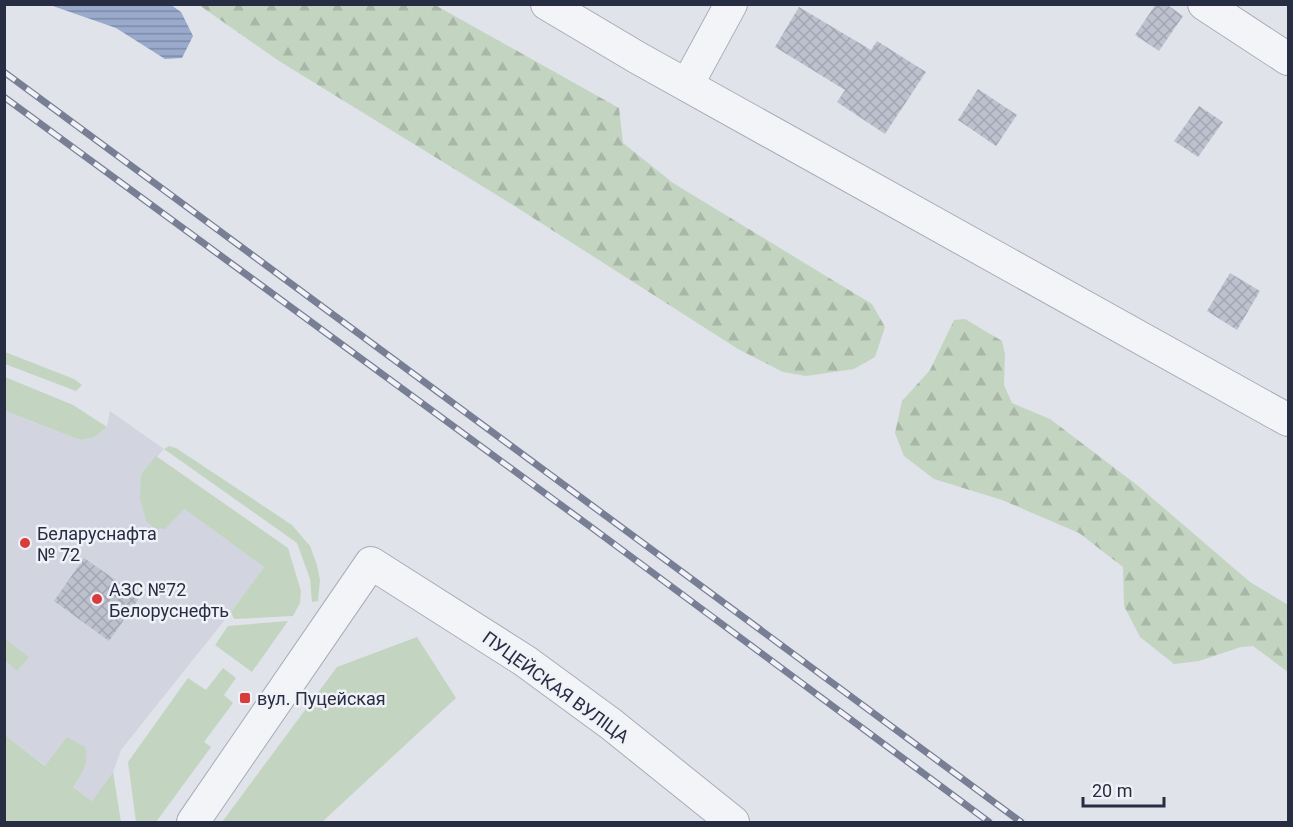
<svg xmlns="http://www.w3.org/2000/svg" width="1293" height="827" font-family="Roboto,sans-serif">
  <defs>
    <pattern id="forest-firs" width="22" height="20" patternUnits="userSpaceOnUse" patternTransform="scale(1.5)"><rect width="22" height="20" fill="#c3d5c1"/><path d="M5 1l3.5 6h-7zM16 11l3.5 6h-7z" fill="#a8b7a7"/></pattern>
    <pattern id="water-rules" width="6" height="5" patternUnits="userSpaceOnUse" patternTransform="scale(1.5)"><rect width="6" height="5" fill="#99aacd"/><path d="M0 2.5h6" fill="none" stroke="#7d8ba8"/></pattern>
    <pattern id="building-cross-hatch" width="8" height="8" patternUnits="userSpaceOnUse" patternTransform="scale(1.5)"><rect width="8" height="8" fill="#bdc1ce"/><path d="M0 0l8 8M0 8l8-8" fill="none" stroke="#a2a6b2"/></pattern>
  </defs>
  <rect width="100%" height="100%" fill="#e0e3ea"/>
  <polygon fill="#d2d5df" points="4,411 80,440 93,438 107,427 110,411 164,449 141,474 184,509 264,567 231,612 121,750 113,772 92,801 5,735"/>
  <g fill="#c3d5c1">
    <polygon points="5,352 74,379 82,385 76,391 5,364"/>
    <polygon points="5,377 73,405 107,427 93,438 80,440 5,411"/>
    <polygon points="169,446 176,448 292,525 310,546 317,565 320,580 318,601 312,602 310,579 297,543 164,449"/>
    <polygon points="156,456 288,548 301,591 300,603 293,616 234,619 231,612 264,567 184,509 165,529 154,528 146,521 140,498 141,474"/>
    <polygon points="288,621 252,672 215,645 228,626"/>
    <polygon points="417,637 456,698 322,822 222,822 337,667"/>
    <polygon points="4,638 29,657 17,671 5,660"/>
    <polygon points="223,668 236,678 224,695 233,703 204,742 211,747 156,822 136,822 128,762 188,678 206,690"/>
    <path d="M5,735L45,766L67,737L85,747C90,764 81,774 73,787L92,801L113,772L121,822H5Z"/>
  </g>
  <g fill="url(#forest-firs)">
    <polygon points="199,5 435,5 619,108 623,143 673,183 872,304 885,327 875,357 854,369 806,376 783,372 738,349 516,207 279,61"/>
    <polygon points="965,319 1002,341 1005,354 1004,385 1012,403 1050,419 1137,485 1250,582 1288,605 1288,672 1253,646 1241,647 1199,661 1174,664 1140,637 1124,606 1123,567 1079,533 1002,500 934,479 904,456 895,433 902,401 930,370 954,320"/>
  </g>
  <polygon fill="url(#water-rules)" points="50,5 171,5 181,12 193,36 182,58 165,59 116,28"/>
  <g fill="url(#building-cross-hatch)">
    <polygon points="1156,4 1166,4 1183,16 1159,51 1135,35"/>
    <polygon points="799,7 871,50 877,41 926,72 885,134 837,102 845,90 775,47"/>
    <polygon points="978,89 1017,115 996,146 958,120"/>
    <polygon points="1199,106 1223,122 1198,157 1174,141"/>
    <polygon points="1230,273 1260,291 1237,330 1207,311"/>
    <polygon points="84,558 140,597 109,641 54,601"/>
  </g>
  <g fill="none" stroke-linecap="round" stroke-linejoin="round">
    <defs>
      <g id="minor">
        <polyline points="547,4 638,58 1288,420"/>
        <polyline points="1204,4 1288,59"/>
        <polyline points="687,85 731,4"/>
        <polyline points="193,822 371,563 525,661 611,724 733,822"/>
      </g>
    </defs>
    <use href="#minor" stroke="#a8acb8" stroke-width="34"/>
    <use href="#minor" stroke="#f3f4f8" stroke-width="32"/>
    <defs>
      <g id="rail">
        <polyline points="4,72 1021,822"/>
        <polyline points="4,97 595,530 989,822"/>
      </g>
    </defs>
    <use href="#rail" stroke="#787f95" stroke-width="7"/>
    <use href="#rail" stroke="#f0f2f7" stroke-width="4.5" stroke-dasharray="14" stroke-linecap="butt"/>
  </g>
  <g fill="#d83c3c" stroke="#f0f2f7" stroke-width="2">
    <circle cx="25" cy="543" r="6"/>
    <circle cx="97" cy="599" r="6"/>
    <rect x="239" y="692" width="12" height="12" rx="3"/>
  </g>
  <g text-anchor="middle" dominant-baseline="central" stroke-width="5" stroke-linejoin="round" paint-order="stroke">
    <g font-size="18" fill="#272d43" stroke="#f0f2f7" text-anchor="start">
      <text x="37" y="533">Беларуснафта<tspan x="37" dy="21">№ 72</tspan></text>
      <text x="109" y="589">АЗС №72<tspan x="109" dy="21">Белоруснефть</tspan></text>
      <text x="257" y="698">вул. Пуцейская</text>
    </g>
    <g font-size="18" fill="#272d43" stroke="#f0f2f7">
      <text transform="translate(556 687) rotate(36)">ПУЦЕЙСКАЯ ВУЛІЦА</text>
    </g>
  </g>
  <rect width="1293" height="827" fill="none" stroke="#272d43" stroke-width="12"/>
  <path d="M1083 797v9h81v-9" fill="none" stroke="#272d43" stroke-width="3"/>
  <text x="1092" y="797" font-size="18" fill="#272d43" stroke="#f0f2f7" stroke-width="4.5" paint-order="stroke">20 m</text>
</svg>
